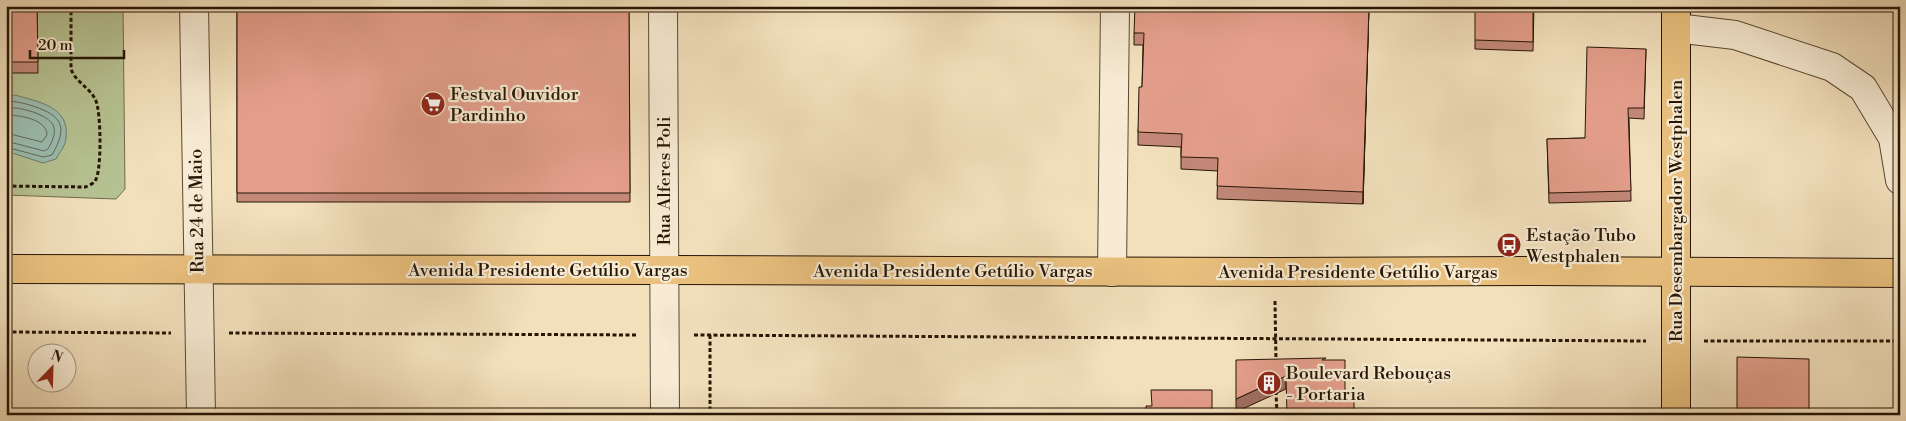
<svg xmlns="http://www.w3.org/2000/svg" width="1906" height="421" font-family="'Libre Bodoni',serif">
  <rect width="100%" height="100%" fill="#f2e0bc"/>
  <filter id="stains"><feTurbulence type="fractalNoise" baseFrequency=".004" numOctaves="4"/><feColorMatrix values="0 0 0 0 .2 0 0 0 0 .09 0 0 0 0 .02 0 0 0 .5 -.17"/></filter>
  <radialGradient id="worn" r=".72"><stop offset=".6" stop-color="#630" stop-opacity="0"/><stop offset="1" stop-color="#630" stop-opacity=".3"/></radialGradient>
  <polygon fill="#b7c393" stroke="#6e6c4c" points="6,6 123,6 125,189 116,199 6,195"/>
  <path fill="#9bbdb0" stroke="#6c7a6c" d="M15,95C38,102 70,106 66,138C66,145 59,153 56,159L43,163L6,151V97Z"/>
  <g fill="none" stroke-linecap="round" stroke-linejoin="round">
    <g stroke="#60695a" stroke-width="1">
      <path d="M6,101C16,101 23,103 33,106C63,116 68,127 52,155L43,157L6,147"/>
      <path d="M6,108C16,107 23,109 33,112C55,120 60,128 48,149L44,151L6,141"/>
      <path d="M6,115C19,115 47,119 47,135L42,142L6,133"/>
    </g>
    <defs>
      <g id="minor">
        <polyline points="194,6 201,415"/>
        <polyline points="663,6 665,415"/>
        <polyline points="1676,28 1735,35 1832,67 1863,88 1893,138 1900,180"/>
        <polyline points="1112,272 1115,6"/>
      </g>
      <g id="major">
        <polyline points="6,269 665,270 1275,272 1534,271 1900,273"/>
        <polyline points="1676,415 1676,6"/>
      </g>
    </defs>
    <use href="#minor" stroke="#594833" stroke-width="30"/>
    <use href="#major" stroke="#261505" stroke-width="30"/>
    <g stroke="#261505" stroke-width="3" stroke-dasharray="4 2.5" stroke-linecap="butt">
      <path d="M6,186L85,187C88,186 93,184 95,181C102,172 101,113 96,101C91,88 76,83 71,69V6"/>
      <polyline points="1275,301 1276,362"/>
      <polyline points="6,332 171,333"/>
      <polyline points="229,333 636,335"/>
      <polyline points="694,335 1646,341"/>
      <polyline points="710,335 710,415"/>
      <polyline points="1704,341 1900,341"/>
      <polyline points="1276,391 1277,415"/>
    </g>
    <use href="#minor" stroke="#f7ebd3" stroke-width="28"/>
    <use href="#major" stroke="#e9c07e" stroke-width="28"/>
  </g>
  <g fill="#c38878" stroke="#261505">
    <polygon points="6,6 37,6 38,73 6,73"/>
    <polygon points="237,6 629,6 630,202 237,202"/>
    <polygon points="1369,6 1363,204 1217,199 1218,171 1181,169 1181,147 1138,145 1138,132 1142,87 1143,45 1134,45 1134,33"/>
    <polygon points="1534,6 1533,51 1475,49 1475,40"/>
    <polygon points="1646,49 1644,119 1629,118 1631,201 1549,203 1547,139 1585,138"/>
  </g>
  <g fill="#9f6f61" stroke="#261505">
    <polygon points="1369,6 1363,204 1363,192"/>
    <polygon points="1286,376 1286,389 1236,412 1236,399"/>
  </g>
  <g fill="#e39e8b" stroke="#261505">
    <polygon points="6,6 37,6 38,62 6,62"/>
    <polygon points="237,6 629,6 630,193 237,193"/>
    <polygon points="1135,6 1369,6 1363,192 1217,186 1218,158 1181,157 1182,134 1138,132 1139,87 1142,87 1144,33 1134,33"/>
    <polygon points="1475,6 1533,6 1533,42 1475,40"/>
    <polygon points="1587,47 1646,49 1644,108 1628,108 1631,191 1549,193 1547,139 1585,138"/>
    <polygon points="1737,357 1809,359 1809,415 1737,415"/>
    <polygon points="1326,358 1322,360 1345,360 1345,400 1354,400 1354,415 1287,415 1286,376 1236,399 1236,360"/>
    <polygon points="1151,390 1212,390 1212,415 1146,415 1146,406 1152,406"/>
  </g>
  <defs>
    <symbol id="supermarket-disc" viewBox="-11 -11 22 22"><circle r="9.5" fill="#8f2418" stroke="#f7ebd3"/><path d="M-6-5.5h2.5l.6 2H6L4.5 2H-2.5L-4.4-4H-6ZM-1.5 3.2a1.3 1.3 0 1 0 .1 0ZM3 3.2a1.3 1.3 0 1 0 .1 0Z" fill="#fff"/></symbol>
    <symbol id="bus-disc" viewBox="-11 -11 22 22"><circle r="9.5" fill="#8f2418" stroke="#f7ebd3"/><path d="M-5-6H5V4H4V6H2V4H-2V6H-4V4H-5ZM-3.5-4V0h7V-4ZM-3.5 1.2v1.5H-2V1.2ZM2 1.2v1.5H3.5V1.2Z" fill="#fff"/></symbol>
    <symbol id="building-disc" viewBox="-11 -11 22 22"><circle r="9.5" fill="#8f2418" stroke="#f7ebd3"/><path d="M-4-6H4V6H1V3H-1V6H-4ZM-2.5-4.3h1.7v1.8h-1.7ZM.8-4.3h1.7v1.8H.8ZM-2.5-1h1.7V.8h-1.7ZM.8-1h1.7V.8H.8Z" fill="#fff"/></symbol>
  </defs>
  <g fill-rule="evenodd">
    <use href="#supermarket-disc" x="419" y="90" width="28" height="28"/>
    <use href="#bus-disc" x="1495" y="231" width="28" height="28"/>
    <use href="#building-disc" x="1255" y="369" width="28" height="28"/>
  </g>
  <g text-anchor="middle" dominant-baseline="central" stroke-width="4.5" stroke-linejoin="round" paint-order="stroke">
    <g font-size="18" fill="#261505" stroke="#f7ebd3" text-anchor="start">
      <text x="450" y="94">Festval Ouvidor<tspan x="450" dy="21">Pardinho</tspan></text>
      <text x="1526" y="235">Estação Tubo<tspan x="1526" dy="21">Westphalen</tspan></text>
      <text x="1286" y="373">Boulevard Rebouças<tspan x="1286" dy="21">- Portaria</tspan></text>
    </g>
    <g font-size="18" fill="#261505" stroke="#f7ebd3">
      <text transform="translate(664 181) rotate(-90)">Rua Alferes Poli</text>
      <text transform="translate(197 211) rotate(-91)">Rua 24 de Maio</text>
      <text transform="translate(1676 211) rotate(-90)">Rua Desembargador Westphalen</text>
      <text x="548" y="270">Avenida Presidente Getúlio Vargas</text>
      <text x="953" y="271">Avenida Presidente Getúlio Vargas</text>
      <text x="1358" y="272">Avenida Presidente Getúlio Vargas</text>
    </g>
  </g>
  <rect width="1906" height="421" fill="none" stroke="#f2e0bc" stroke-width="25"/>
  <rect x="8" y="8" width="1891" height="406" fill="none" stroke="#261505" stroke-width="2.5"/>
  <rect x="12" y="12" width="1881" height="396" fill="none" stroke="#261505"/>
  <g transform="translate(52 368) rotate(23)"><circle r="24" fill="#f7ebd3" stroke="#a39581"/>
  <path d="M0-4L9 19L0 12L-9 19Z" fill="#8f2418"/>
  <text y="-8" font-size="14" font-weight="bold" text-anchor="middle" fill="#261505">N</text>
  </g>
  <path d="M30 50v8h94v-8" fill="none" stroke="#261505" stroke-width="2.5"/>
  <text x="38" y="50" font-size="15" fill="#261505" stroke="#f7ebd3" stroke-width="4" paint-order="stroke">20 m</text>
  <rect width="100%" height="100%" filter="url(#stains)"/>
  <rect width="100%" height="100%" fill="url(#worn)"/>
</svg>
